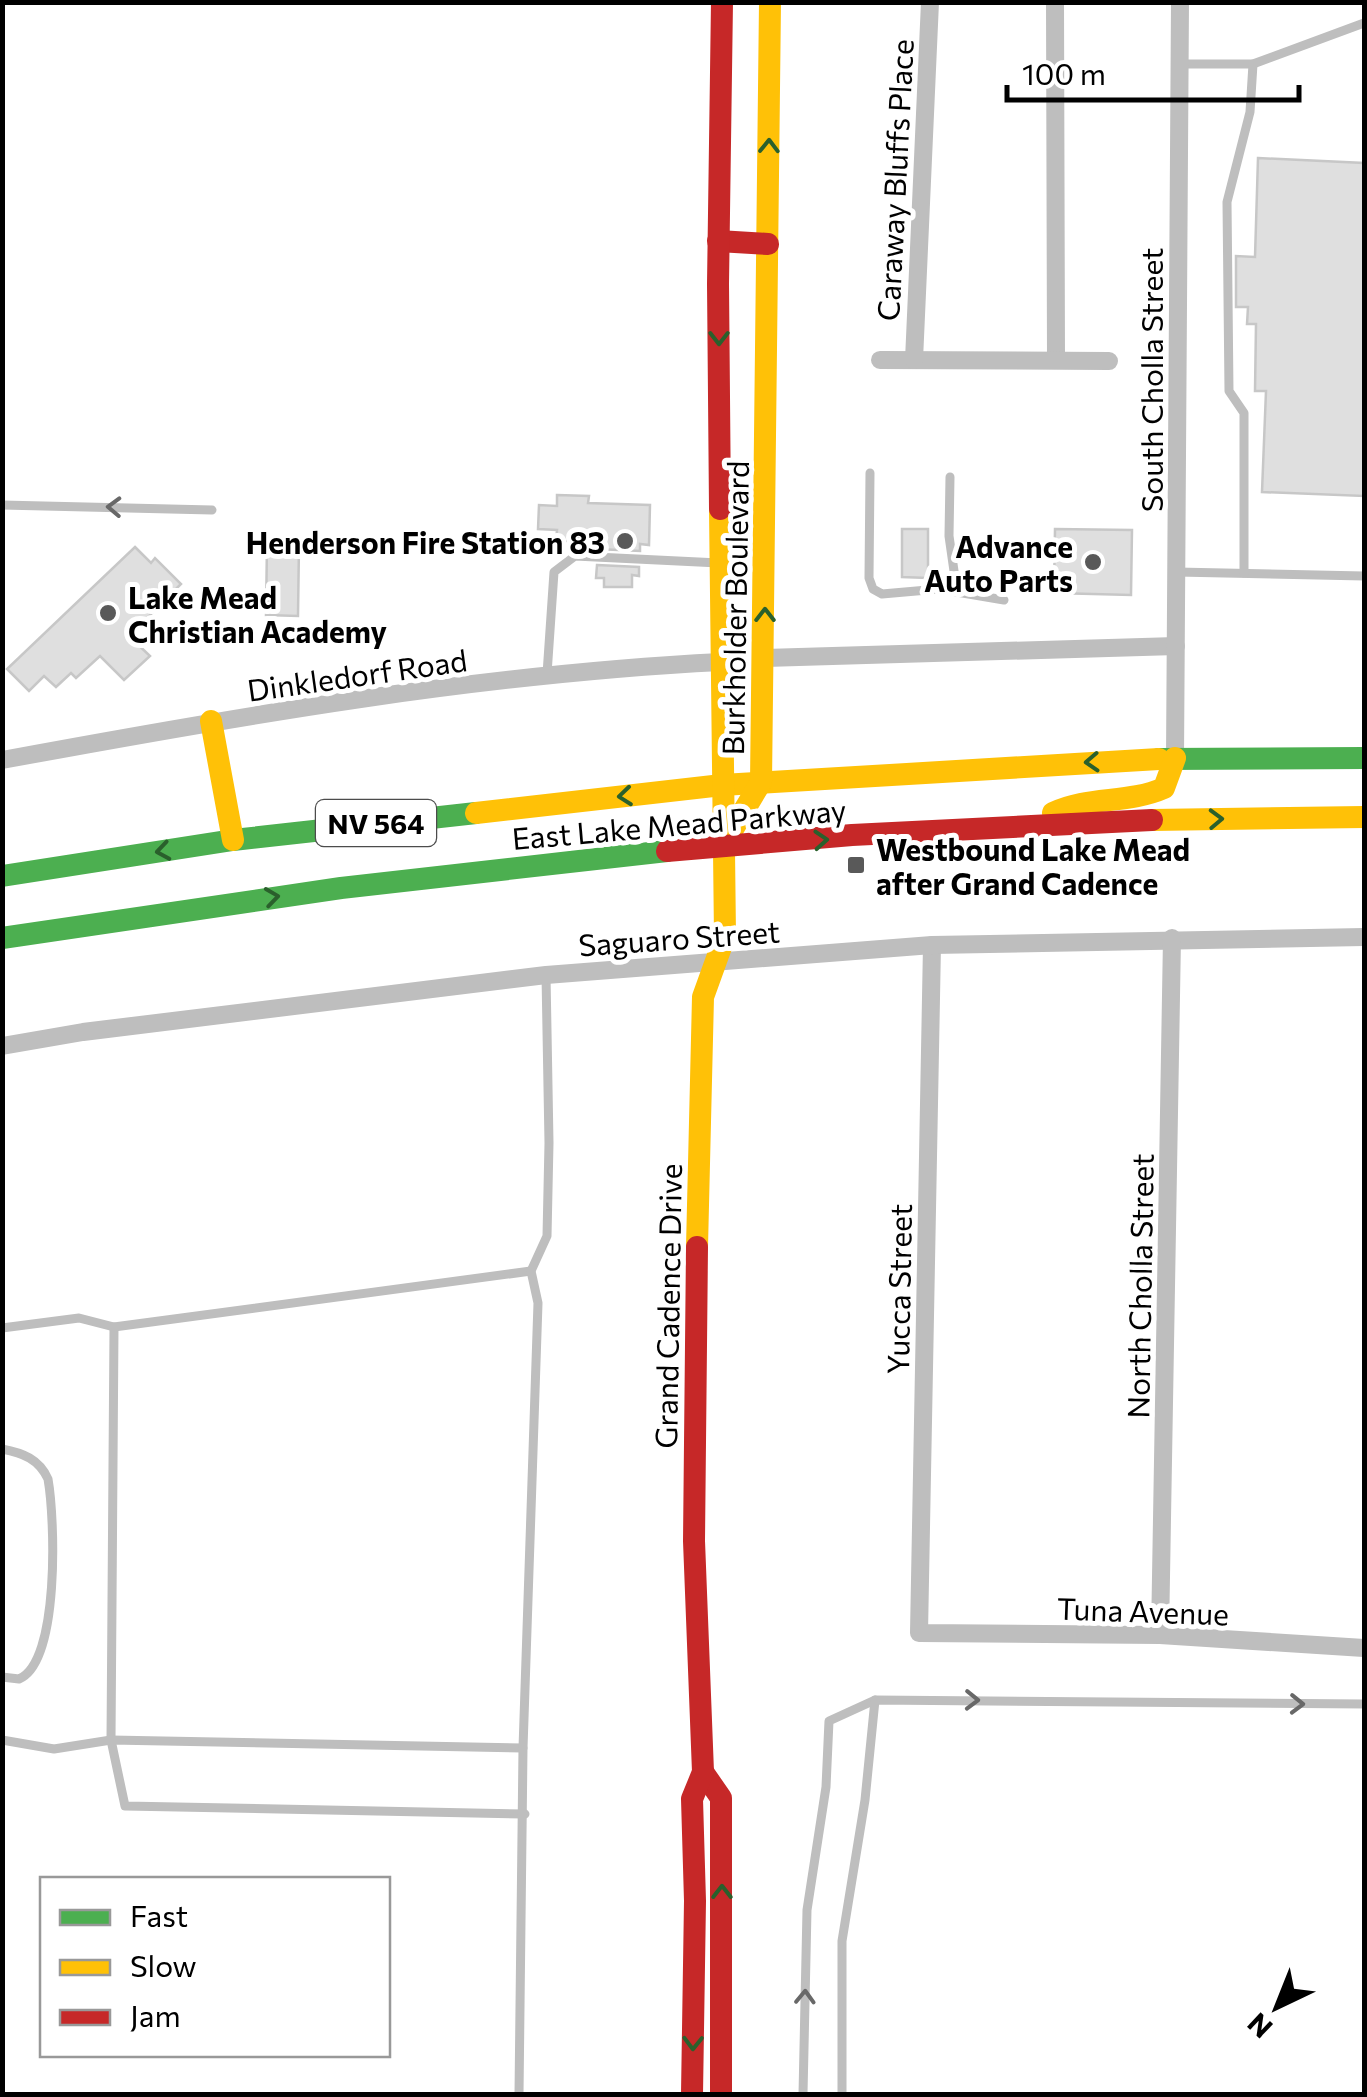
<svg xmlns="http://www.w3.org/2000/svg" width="1367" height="2097" font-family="Commissioner,sans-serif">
  <rect width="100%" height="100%" fill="#fff"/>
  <g fill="#dfdfdf" stroke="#c7c7c7" stroke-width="2.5">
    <polygon points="1258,158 1364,163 1364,496 1262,492 1266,391 1255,391 1256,324 1247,324 1248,307 1236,307 1236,256 1255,257"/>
    <polygon points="557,495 589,496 588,503 650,505 649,545 640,544 640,551 597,549 597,542 556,541 557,530 538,529 539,505 557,506"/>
    <polygon points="902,529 928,529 928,578 902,577"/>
    <polygon points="1055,529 1132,530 1131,595 1054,593"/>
    <polygon points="267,543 299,544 298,616 266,615"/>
    <polygon points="135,547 151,563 155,558 181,584 129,636 150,656 124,680 100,656 76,678 71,673 56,687 44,676 29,691 7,669"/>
    <polygon points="597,565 639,567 639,576 632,575 632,587 604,587 604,578 596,578"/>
  </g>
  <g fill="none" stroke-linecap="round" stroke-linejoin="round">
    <g stroke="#bebebe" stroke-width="9">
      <polyline points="1180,64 1253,64 1364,23"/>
      <polyline points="870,473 869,578 873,589 882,594 939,589 1004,600"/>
      <polyline points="950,477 949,536 957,592"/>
      <polyline points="2,505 212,510"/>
      <polyline points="1177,572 1364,576"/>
      <polyline points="1244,573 1244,413 1229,391 1227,202 1250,112 1253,64"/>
      <polyline points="547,674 554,572 575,556 719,563"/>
      <polyline points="114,1327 111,1740 125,1806 525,1814"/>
      <polyline points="2,1328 79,1318 114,1327 531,1271"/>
      <path d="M2,1449C23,1453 39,1459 48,1479C55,1519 60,1662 19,1679L2,1677"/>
      <polyline points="2,1740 54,1749 111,1740 523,1748"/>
      <polyline points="519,2094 523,1748 538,1303 531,1271 547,1236 549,1143 546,975"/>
      <polyline points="803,2094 807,1910 826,1787 829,1721 875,1700 1364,1704"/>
      <polyline points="842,2094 842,1941 865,1800 875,1700"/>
    </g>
    <g stroke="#bebebe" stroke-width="18">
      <polyline points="1055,2 1056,360"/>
      <polyline points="880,360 1109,361"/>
      <polyline points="914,360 930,2"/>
      <polyline points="765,658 1176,646"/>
      <polyline points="1175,758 1180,2"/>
      <path d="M2,760C240,716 480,674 721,662"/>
      <polyline points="932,945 919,1633 1160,1635 1364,1648"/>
      <polyline points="2,1046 83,1032 546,975 932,945 1364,937"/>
      <polyline points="1160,1635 1172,938"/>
    </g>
    <g stroke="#4caf50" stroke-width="22">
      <polyline points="1159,759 1364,758"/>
      <polyline points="2,876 233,840 476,813"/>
      <polyline points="2,938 341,888 667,851"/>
    </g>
    <g stroke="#ffc107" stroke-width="22">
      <polyline points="211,721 233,840"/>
      <polyline points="476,813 722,785 1159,759"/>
      <path d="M1053,813C1088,796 1128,804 1164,788L1175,758"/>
      <polyline points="1152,820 1364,817"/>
      <polyline points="724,844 761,782 770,2"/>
      <polyline points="697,1247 703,997 725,936 720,509"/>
    </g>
    <g stroke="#c62828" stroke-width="22">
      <polyline points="718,241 768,244"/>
      <polyline points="720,509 718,284 722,2"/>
      <polyline points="667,851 852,835 1152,820"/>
      <polyline points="703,1772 721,1798 721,2094"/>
      <polyline points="692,2094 695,1901 692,1799 703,1772 694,1541 697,1247"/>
    </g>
  </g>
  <defs><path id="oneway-chevron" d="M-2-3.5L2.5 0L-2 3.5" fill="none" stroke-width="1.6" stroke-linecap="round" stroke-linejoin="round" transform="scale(2.5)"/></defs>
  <g stroke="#2a602c">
    <use href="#oneway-chevron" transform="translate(769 146) rotate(-89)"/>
    <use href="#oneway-chevron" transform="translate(719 338) rotate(90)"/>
    <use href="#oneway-chevron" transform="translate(765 615) rotate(-90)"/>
    <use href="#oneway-chevron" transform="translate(1092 762) rotate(177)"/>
    <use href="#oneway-chevron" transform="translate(625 796) rotate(174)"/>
    <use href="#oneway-chevron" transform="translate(1216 819) rotate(-2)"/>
    <use href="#oneway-chevron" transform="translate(821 840) rotate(-4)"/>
    <use href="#oneway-chevron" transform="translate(163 851) rotate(171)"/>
    <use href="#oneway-chevron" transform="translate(272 897) rotate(-8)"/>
    <use href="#oneway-chevron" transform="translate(722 1892) rotate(-90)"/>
    <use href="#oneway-chevron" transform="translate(693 2043) rotate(91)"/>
  </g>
  <g stroke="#686868">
    <use href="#oneway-chevron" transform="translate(114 507) rotate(-178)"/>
    <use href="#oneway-chevron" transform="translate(972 1700) rotate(1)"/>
    <use href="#oneway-chevron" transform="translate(1297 1704) rotate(1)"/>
    <use href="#oneway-chevron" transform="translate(805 1997) rotate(-88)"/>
  </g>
  <g fill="#595959" stroke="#fff" stroke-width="4">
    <circle cx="625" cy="541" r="10"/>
    <circle cx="1093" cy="562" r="10"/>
    <circle cx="108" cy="613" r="10"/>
    <rect x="846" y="855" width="20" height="20" rx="5"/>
  </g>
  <g text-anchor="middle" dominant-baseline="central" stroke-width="10" stroke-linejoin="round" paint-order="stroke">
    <rect fill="#fff" stroke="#4c4c4c" stroke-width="2.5" x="316" y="800" width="120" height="46" rx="8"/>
    <g font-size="28" font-weight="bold" fill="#000">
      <text x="376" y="823">NV 564</text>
    </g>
    <g font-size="30" fill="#000" stroke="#fff">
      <text transform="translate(894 180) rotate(-87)">Caraway Bluffs Place</text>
      <text transform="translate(1150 380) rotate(-90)">South Cholla Street</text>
      <text transform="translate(734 608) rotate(-89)">Burkholder Boulevard</text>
      <text transform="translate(357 674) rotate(-8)">Dinkledorf Road</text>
      <text transform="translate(679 823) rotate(-5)">East Lake Mead Parkway</text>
      <text transform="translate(679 937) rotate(-4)">Saguaro Street</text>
      <text transform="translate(1139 1286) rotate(-89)">North Cholla Street</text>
      <text transform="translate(898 1289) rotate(-89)">Yucca Street</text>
      <text transform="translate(667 1306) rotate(-89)">Grand Cadence Drive</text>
      <text transform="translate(1143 1610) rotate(2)">Tuna Avenue</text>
    </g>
    <g font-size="30" font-weight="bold" fill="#000" stroke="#fff" text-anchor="end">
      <text x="605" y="541">Henderson Fire Station 83</text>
      <text x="1073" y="545">Advance<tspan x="1073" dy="34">Auto Parts</tspan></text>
      <text x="128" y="596" text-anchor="start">Lake Mead<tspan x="128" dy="34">Christian Academy</tspan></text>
      <text x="876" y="848" text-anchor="start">Westbound Lake Mead<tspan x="876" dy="34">after Grand Cadence</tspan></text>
    </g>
  </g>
  <rect width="1367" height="2097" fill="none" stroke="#000000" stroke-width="10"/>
  <rect x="40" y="1877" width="350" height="180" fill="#ffffff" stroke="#999999" stroke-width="2.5"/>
  <rect x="60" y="1910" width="50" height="15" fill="#4caf50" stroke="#999999" stroke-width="2.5"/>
  <text x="130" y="1927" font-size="30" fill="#000000">Fast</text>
  <rect x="60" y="1960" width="50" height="15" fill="#ffc107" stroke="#999999" stroke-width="2.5"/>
  <text x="130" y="1977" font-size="30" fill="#000000">Slow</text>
  <rect x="60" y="2010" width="50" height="15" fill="#c62828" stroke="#999999" stroke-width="2.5"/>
  <text x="130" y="2027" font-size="30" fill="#000000">Jam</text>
  <g transform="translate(1277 2007) rotate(223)" stroke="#ffffff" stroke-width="8" paint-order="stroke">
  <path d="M0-8L18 38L0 25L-18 38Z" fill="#000000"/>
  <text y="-15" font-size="28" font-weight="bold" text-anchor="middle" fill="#000000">N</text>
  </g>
  <path d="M1007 85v15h292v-15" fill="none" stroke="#000000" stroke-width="5"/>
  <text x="1022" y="85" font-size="30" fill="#000000" stroke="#ffffff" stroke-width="8" paint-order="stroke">100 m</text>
</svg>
